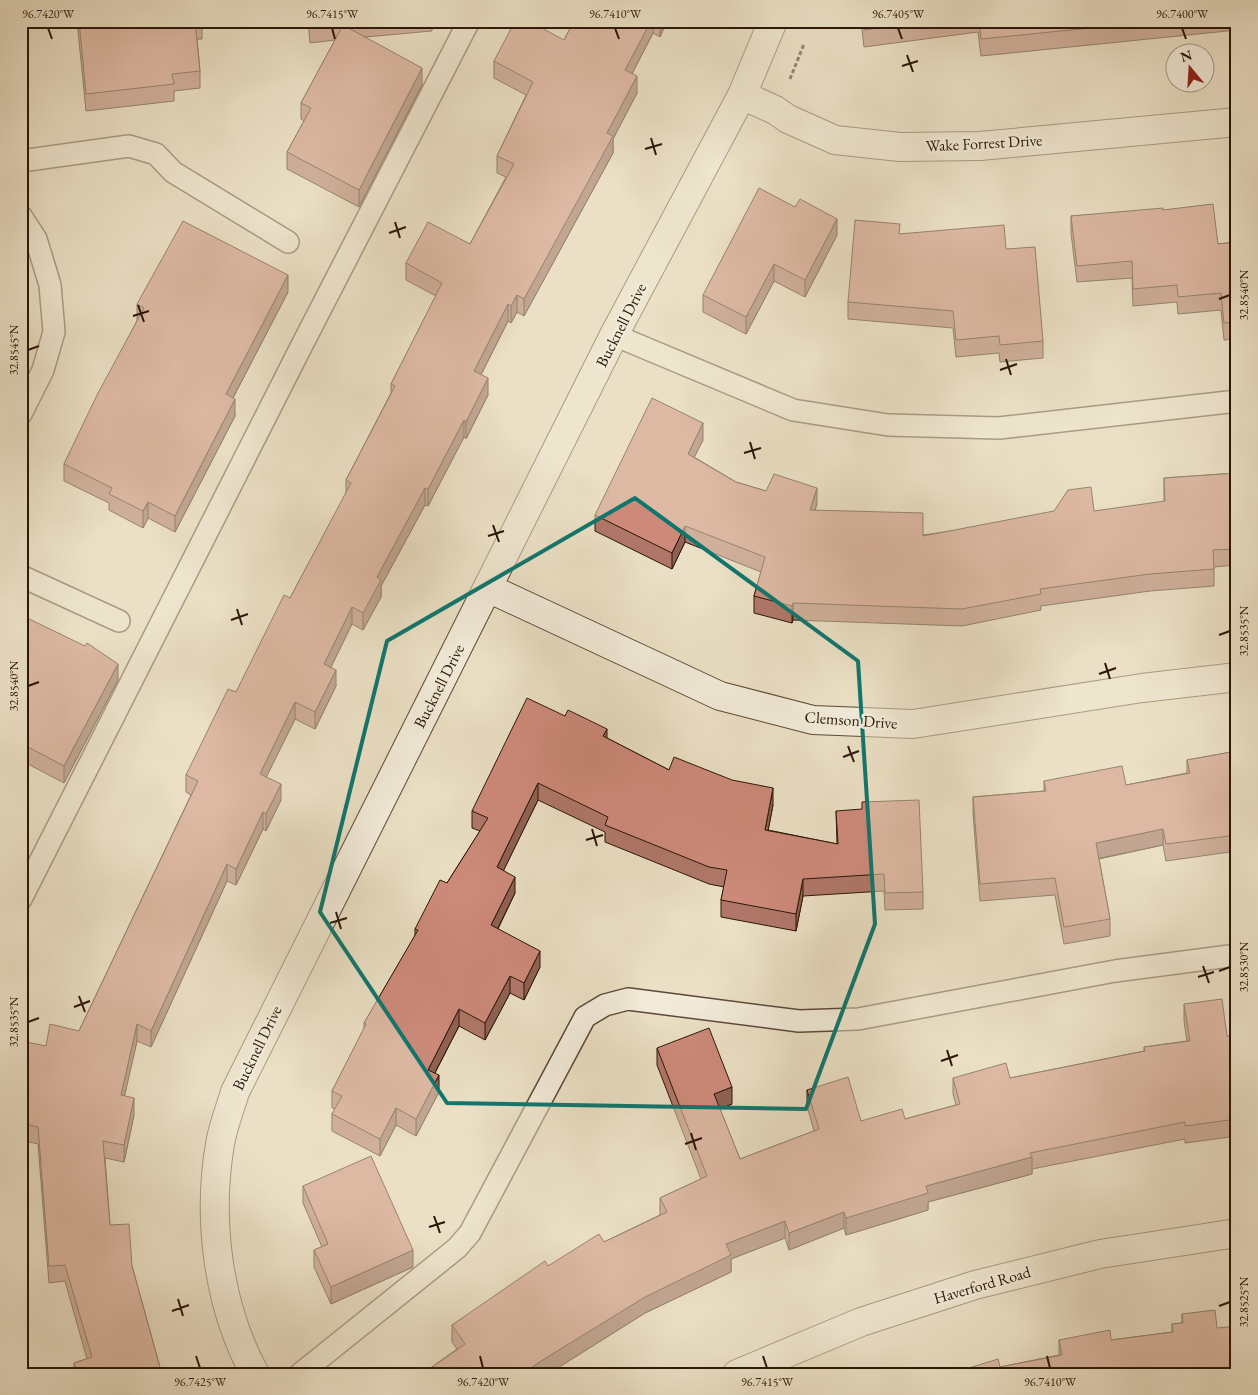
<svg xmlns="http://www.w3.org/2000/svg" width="1258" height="1395" font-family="'EB Garamond',serif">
  <rect width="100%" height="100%" fill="#ebe0c5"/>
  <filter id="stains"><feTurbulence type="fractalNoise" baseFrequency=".004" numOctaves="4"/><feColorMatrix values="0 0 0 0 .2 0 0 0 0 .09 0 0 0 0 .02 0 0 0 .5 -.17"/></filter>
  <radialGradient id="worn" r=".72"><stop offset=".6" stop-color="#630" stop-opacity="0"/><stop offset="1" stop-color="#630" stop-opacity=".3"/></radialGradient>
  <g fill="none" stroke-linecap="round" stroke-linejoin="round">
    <defs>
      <g id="lane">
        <polyline points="21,161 129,146 156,154 173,172 288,242"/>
        <polyline points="21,216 36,239 50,285 54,332 43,370 21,414"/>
        <polyline points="614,335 793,410 888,425 999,428 1237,401"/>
        <polyline points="21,576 119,621"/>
        <polyline points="21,899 301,347 469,21"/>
        <polyline points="300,1374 457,1248 470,1233 585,1017 605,1005 628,999 799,1021 858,1019 1115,971 1237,955"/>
      </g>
      <g id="street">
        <polyline points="742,95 775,110 788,119 835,140 900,147 980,146 1237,122"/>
        <polyline points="488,588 720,696 813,720 913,724 1142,688 1237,677"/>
        <path d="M255,1374C218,1306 207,1220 220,1144C223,1126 230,1109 235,1092L614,335L742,95L773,21"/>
        <polyline points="737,1374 861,1322 975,1285 1100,1254 1237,1233"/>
      </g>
    </defs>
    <use href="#lane" stroke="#5b4837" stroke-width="24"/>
    <use href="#street" stroke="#5b4837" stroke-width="30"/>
    <polyline stroke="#2b1608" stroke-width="3" stroke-dasharray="4 2.5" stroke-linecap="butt" points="790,79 804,44"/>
    <use href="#lane" stroke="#f2ebd9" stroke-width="21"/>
    <use href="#street" stroke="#f2ebd9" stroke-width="28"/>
  </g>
  <g fill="#b07769" stroke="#2b1608">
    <polygon points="77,21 202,21 202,39 197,39 200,71 200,88 174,91 174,101 86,111"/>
    <polygon points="308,21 432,21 432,31 365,37 422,85 359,207 287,169 287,152 304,121 301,119 301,103 335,40 310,43"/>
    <polygon points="574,21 667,21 660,37 653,33 632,74 637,93 613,139 613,153 524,316 517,312 511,323 508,321 481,375 488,395 466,439 464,437 428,506 425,505 381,586 381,597 363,630 352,624 331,667 336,686 315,729 295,719 266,777 281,800 266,831 263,829 236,885 227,881 151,1047 137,1041 124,1096 134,1115 124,1162 105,1158 110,1225 132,1266 161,1371 163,1374 74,1374 74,1363 87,1359 65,1281 49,1283 38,1144 21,1140 21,1064 46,1046 79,1031 191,795 186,792 186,775 236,692 290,598 346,494 346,480 391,393 391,384 436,296 406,280 406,263 470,244 506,177 497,173 497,156 526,95 494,78 494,61 564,40"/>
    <polygon points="861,21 1237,21 1237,30 981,56 978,32 864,47"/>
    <polygon points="795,207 837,235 805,297 774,281 746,334 703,312 703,295"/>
    <polygon points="1163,210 1218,244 1237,242 1237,339 1224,340 1221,310 1178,314 1177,302 1133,306 1132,278 1077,282 1071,233 1071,216"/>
    <polygon points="900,234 1006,249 1043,341 1043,358 1000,362 999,353 956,357 953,328 848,319 848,302"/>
    <polygon points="288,292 233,398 235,416 175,532 148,518 143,528 109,510 109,503 64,481 64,464 137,321 137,304"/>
    <polygon points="703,440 694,457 736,482 766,491 817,504 815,510 923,535 1164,502 1164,478 1237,473 1237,565 1214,567 1214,586 1150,591 1041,606 1041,610 962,626 793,620 792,623 754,613 754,596 761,572 685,542 672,569 595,531 595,515"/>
    <polygon points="21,615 118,680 64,783 26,763 21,773"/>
    <polygon points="607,738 669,770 773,805 768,830 837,844 836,811 923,892 923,909 885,910 884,891 803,896 796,931 721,917 721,900 724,887 709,884 605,842 605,832 538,800 503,871 515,893 498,929 540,967 524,1000 510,993 485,1040 459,1026 435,1073 439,1092 416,1136 396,1125 380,1156 332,1131 332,1114 335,1109 332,1108 332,1091 364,1029 364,1023 415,936 415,929 447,883 480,831 472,828 472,811"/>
    <polygon points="1237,751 1237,851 1166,861 1163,845 1099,859 1110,919 1110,936 1064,944 1055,895 980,901 973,814 973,797 1044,791 1044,781 1126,785 1187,773 1187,760"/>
    <polygon points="1184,1004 1227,1036 1237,1036 1237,1136 1185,1143 1185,1139 1032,1169 1032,1174 928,1202 928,1210 846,1235 844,1228 789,1250 785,1238 731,1259 731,1272 645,1313 548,1374 422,1374 457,1349 452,1342 452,1325 548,1266 604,1242 660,1215 660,1198 701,1179 657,1065 657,1048 732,1104 720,1109 740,1159 814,1131 807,1106 807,1090 861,1121 905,1119 956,1105 953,1094 953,1078 1010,1078 1144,1051 1144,1047 1187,1041 1184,1021"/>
    <polygon points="303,1186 413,1267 331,1304 314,1267 314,1250 322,1247 303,1203"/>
    <polygon points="1182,1314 1217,1328 1237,1374 959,1374 959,1371 1000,1367 1059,1355 1059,1340 1111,1340 1172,1332 1172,1324 1182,1323"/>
  </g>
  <g fill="#906155" stroke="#2b1608">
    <polygon points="651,21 653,21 653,33 625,87 625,70"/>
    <polygon points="660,21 667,21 660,37"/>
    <polygon points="422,68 422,85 359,207 359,190"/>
    <polygon points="637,76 637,93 613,139 613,153 524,316 524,299 607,133"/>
    <polygon points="837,219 837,235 805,297 805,280"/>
    <polygon points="774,264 774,281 746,334 746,317"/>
    <polygon points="288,275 288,292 226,411 226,394"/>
    <polygon points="517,295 517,312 511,323 511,306"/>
    <polygon points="508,304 508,321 474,388 474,371"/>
    <polygon points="488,378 488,395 466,439 466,422"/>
    <polygon points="235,399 235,416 175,532 175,516"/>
    <polygon points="464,420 464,437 428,506 428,489"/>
    <polygon points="703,423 703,440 688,470 688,454"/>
    <polygon points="425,488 425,505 381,586 381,597 363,630 363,613 377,577"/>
    <polygon points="817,488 817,504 810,526 810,510"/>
    <polygon points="148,502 148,518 143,528 143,511"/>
    <polygon points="685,526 685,542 672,569 672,553"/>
    <polygon points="793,603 793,620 792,623 792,606"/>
    <polygon points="352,607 352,624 324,681 324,664"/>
    <polygon points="118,664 118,680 64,783 64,766"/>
    <polygon points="336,670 336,686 315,729 315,712"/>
    <polygon points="295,702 295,719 260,790 260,774"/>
    <polygon points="607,729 607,745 603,736"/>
    <polygon points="26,746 26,763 21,773 21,757"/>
    <polygon points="538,783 538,800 497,884 497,867"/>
    <polygon points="281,784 281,800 266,831 266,814"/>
    <polygon points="773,788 773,805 765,847 765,830"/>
    <polygon points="263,812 263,829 236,885 236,869"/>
    <polygon points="1163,829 1163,845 1096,859 1096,843"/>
    <polygon points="227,864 227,881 151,1047 151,1031"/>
    <polygon points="515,877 515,893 491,942 491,925"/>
    <polygon points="803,879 803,896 796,931 796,914"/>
    <polygon points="540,951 540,967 524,1000 524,983"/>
    <polygon points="510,976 510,993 485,1040 485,1023"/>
    <polygon points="459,1009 459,1026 428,1086 428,1070"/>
    <polygon points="137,1024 137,1041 121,1112 121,1095"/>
    <polygon points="439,1075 439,1092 416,1136 416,1119"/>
    <polygon points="732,1087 732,1104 714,1111 714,1094"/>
    <polygon points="134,1098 134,1115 124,1162 124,1145"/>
    <polygon points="396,1108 396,1125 380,1156 380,1139"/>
    <polygon points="1032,1157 1032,1174 928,1202 928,1210 846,1235 846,1218 926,1186"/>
    <polygon points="844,1212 844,1228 789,1250 789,1233"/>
    <polygon points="785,1221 785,1238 731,1259 731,1272 645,1313 548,1374 522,1374 541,1361 726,1244"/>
    <polygon points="413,1250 413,1267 331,1304 331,1287"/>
  </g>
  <g fill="#cd8a7a" stroke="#2b1608">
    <polygon points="79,21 202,21 202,22 195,22 200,71 172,74 174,84 86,94"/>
    <polygon points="310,21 356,21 310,26"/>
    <polygon points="515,21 529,21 564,40 574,21 651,21 625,70 637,76 607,133 613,136 524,299 517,295 511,306 508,304 474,371 488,378 466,422 464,420 428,489 425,488 377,577 381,580 363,613 352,607 324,664 336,670 315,712 295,702 260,774 281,784 266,814 263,812 236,869 227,864 151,1031 137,1024 121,1095 134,1098 124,1145 103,1141 110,1225 129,1224 132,1266 161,1371 163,1374 78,1374 74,1363 92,1357 65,1265 49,1266 38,1127 21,1123 21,1064 26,1042 46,1046 50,1024 79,1031 198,781 186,775 228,689 236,692 284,595 290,598 351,483 346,480 395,386 391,384 442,283 406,263 428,222 470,244 514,164 497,156 533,82 494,61"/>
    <polygon points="863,21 933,21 864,30"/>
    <polygon points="979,21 1160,21 981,39"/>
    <polygon points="343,25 422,68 359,190 287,152 311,108 301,103"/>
    <polygon points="759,188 795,207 800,199 837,219 805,280 774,264 746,317 703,295"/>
    <polygon points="1213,204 1218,244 1237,242 1237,322 1224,323 1221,293 1178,297 1177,285 1133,289 1132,261 1077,266 1071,216 1163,208 1163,210"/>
    <polygon points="855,220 900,224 899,234 1004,225 1006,249 1035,247 1043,341 1000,345 999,336 956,340 953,311 848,302"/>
    <polygon points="183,221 288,275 226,394 235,399 175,516 148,502 143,511 109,494 112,488 64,464 97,395 144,308 137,304"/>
    <polygon points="652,398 703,423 688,454 736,482 766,491 774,474 817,488 810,510 923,513 923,536 1054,511 1068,490 1091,487 1094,511 1165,501 1164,478 1237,473 1237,549 1213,550 1214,569 1150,574 1040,589 1041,594 962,609 793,603 792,606 754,596 765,557 685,526 672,553 595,515"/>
    <polygon points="21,615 85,646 87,643 118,664 64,766 26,746 21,757"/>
    <polygon points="527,698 565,716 568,710 607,729 603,736 669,770 674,757 732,780 773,788 765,830 838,844 836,811 862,809 862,802 919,800 923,892 885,893 884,874 803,879 796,914 721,900 727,870 709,867 605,825 608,817 538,783 497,867 515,877 491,925 540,951 524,983 510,976 485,1023 459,1009 428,1070 439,1075 416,1119 396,1108 380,1139 332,1114 342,1096 332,1091 366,1024 364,1023 418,930 415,929 440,880 447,883 488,818 472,811"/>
    <polygon points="1237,751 1237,835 1166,844 1163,829 1096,843 1110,919 1064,927 1055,878 980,884 973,797 1046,791 1044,781 1122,766 1126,785 1190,773 1187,760"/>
    <polygon points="1222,999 1227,1036 1237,1036 1237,1119 1185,1126 1185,1122 1030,1153 1032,1157 926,1186 928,1193 846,1218 844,1212 789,1233 785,1221 726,1244 731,1255 645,1297 541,1361 522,1374 422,1374 465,1344 452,1325 545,1261 548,1266 599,1234 604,1242 667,1212 660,1198 707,1176 657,1048 709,1028 732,1087 714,1094 740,1159 819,1129 807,1090 848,1077 861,1121 902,1109 905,1119 960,1104 953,1078 1006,1063 1010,1078 1145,1051 1144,1047 1190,1041 1184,1004"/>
    <polygon points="371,1156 413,1250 331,1287 314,1250 328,1244 303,1186"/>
    <polygon points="1215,1310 1217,1328 1237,1326 1237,1374 960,1374 959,1371 998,1359 1000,1367 1062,1355 1059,1340 1110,1330 1111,1340 1173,1332 1172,1324 1183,1323 1182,1314"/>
  </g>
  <path d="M0 0H1258V1395H0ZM635,498L858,661L875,924L806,1109L447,1103L320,912L387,641Z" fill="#ebe0c5" fill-opacity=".55" fill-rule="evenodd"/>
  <path fill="none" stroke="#0f766e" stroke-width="4" stroke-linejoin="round" d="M635,498L858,661L875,924L806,1109L447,1103L320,912L387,641Z"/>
  <path fill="none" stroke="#2b1608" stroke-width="2" d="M48,28L52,39M332,28L335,39M615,28L619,39M898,28L902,39M1182,28L1186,39M907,55L913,72M902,66L918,61M651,138L656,155M645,149L662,144M395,222L400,238M389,233L406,227M1219,299L1230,295M138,305L144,322M133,316L149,311M28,350L39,346M1006,359L1011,375M1000,370L1017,364M750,442L755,459M744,453L761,448M493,525L499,542M488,536L504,531M237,609L242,625M231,620L248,614M1219,635L1230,631M1105,663L1110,679M1099,674L1116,668M28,686L39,682M848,746L854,762M843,757L859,751M592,829L597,846M586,840L603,835M336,912L341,929M330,923L347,918M1203,966L1209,983M1219,971L1230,967M1198,977L1214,972M79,996L85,1012M74,1007L90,1001M28,1022L39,1018M947,1050L952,1066M941,1061L958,1055M691,1133L696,1150M685,1144L702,1138M434,1216L440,1233M429,1227L445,1222M178,1299L183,1316M1219,1306L1230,1302M172,1311L189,1305M196,1356L200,1368M480,1356L483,1368M763,1356L767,1368M1047,1356L1050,1368"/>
  <g text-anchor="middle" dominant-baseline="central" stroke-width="5" stroke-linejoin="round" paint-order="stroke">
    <g font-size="16" fill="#2b1608" stroke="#f2ebd9">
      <text transform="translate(984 143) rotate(-3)">Wake Forrest Drive</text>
      <text transform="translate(621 325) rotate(-63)">Bucknell Drive</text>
      <text transform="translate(439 686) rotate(-63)">Bucknell Drive</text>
      <text transform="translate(851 720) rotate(4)">Clemson Drive</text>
      <text transform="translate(257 1048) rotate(-64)">Bucknell Drive</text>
      <text transform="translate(982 1285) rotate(-16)">Haverford Road</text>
    </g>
  </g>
  <rect width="1258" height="1395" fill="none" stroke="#ebe0c5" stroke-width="55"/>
  <g transform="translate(1190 68) rotate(342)"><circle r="24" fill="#f2ebd9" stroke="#a29685"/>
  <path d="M0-4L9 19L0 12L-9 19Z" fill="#8f2418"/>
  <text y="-8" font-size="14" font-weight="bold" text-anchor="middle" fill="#2b1608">N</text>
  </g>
  <rect x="28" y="28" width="1202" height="1340" fill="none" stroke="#2b1608" stroke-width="2"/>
  <g font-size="12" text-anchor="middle" fill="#2b1608">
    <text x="48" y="18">96.7420°W</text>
    <text x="332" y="18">96.7415°W</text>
    <text x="615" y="18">96.7410°W</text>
    <text x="898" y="18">96.7405°W</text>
    <text x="1182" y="18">96.7400°W</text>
    <text transform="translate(1244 295) rotate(-90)" y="4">32.8540°N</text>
    <text transform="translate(14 350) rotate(-90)" y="4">32.8545°N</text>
    <text transform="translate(1244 631) rotate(-90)" y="4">32.8535°N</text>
    <text transform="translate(14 686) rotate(-90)" y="4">32.8540°N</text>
    <text transform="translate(1244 967) rotate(-90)" y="4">32.8530°N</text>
    <text transform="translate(14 1022) rotate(-90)" y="4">32.8535°N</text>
    <text transform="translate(1244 1302) rotate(-90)" y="4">32.8525°N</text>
    <text x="200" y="1386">96.7425°W</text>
    <text x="483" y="1386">96.7420°W</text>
    <text x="767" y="1386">96.7415°W</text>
    <text x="1050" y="1386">96.7410°W</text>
  </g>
  <rect width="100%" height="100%" filter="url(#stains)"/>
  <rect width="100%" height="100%" fill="url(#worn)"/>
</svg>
